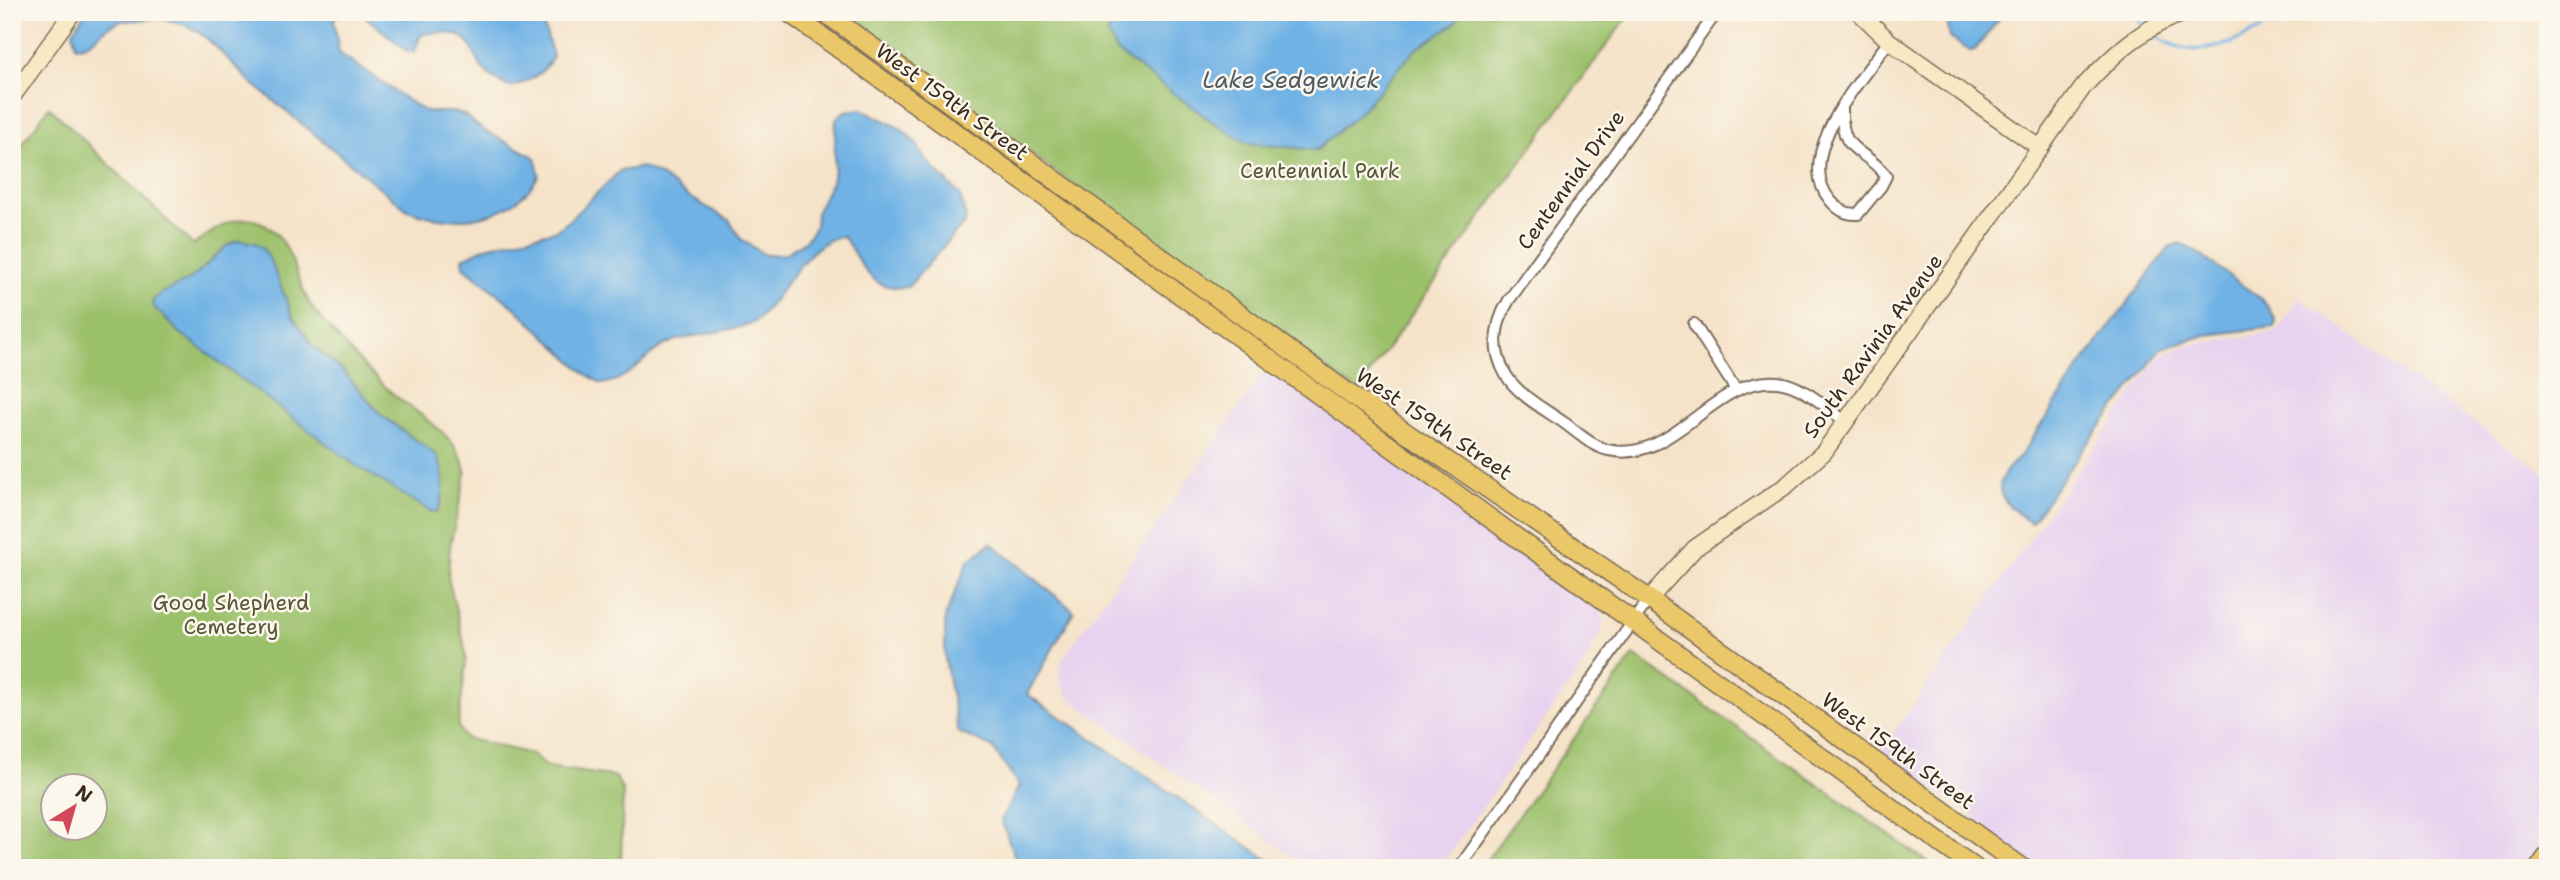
<svg xmlns="http://www.w3.org/2000/svg" width="2560" height="880" font-family="'Shantell Sans',sans-serif">
  <rect width="100%" height="100%" fill="#fbf7ec"/>
  <filter id="ink" filterUnits="userSpaceOnUse"><feTurbulence type="fractalNoise" baseFrequency=".0143" numOctaves="2"/><feDisplacementMap in="SourceGraphic" scale="14" xChannelSelector="R" yChannelSelector="G"/><feConvolveMatrix kernelMatrix="1 2 1 2 8 2 1 2 1" color-interpolation-filters="sRGB"/></filter>
  <filter id="wash" filterUnits="userSpaceOnUse"><feTurbulence type="fractalNoise" baseFrequency=".00686" numOctaves="4" result="noise"/><feDisplacementMap in="SourceGraphic" scale="28" xChannelSelector="R" yChannelSelector="G"/><feGaussianBlur stdDeviation="1.57" result="paint"/><feColorMatrix in="noise" values="0 0 0 0 0 0 0 0 0 0 0 0 0 0 0 0 0 1.4 0 .05"/><feComposite in="paint" operator="in"/></filter>
  <g filter="url(#wash)">
    <rect width="100%" height="100%" fill="#f5e3c9"/>
    <g fill="#e7d2ef">
      <polygon points="2299,298 2548,475 2548,841 2530,868 2036,868 1970,814 1880,752 2156,360 2170,351 2188,345 2277,332"/>
      <polygon points="1268,366 1594,601 1601,610 1603,619 1601,631 1583,665 1440,868 1309,868 1070,699 1062,686 1059,676 1062,660"/>
    </g>
    <g fill="#9bc06b" stroke="#6b7544" stroke-width="2" fill-rule="evenodd">
      <polygon points="836,12 1631,12 1512,174 1357,391"/>
      <path d="M49,107L193,245C212,232 236,211 260,222C297,239 294,288 318,315C341,342 365,369 392,393C418,415 460,435 466,473L450,547L448,577L465,648L466,664L458,726L465,738L531,754L547,767L616,777L623,792L621,868H12V158ZM52,786H94V828H52Z"/>
      <polygon points="1634,655 1936,868 1481,868"/>
    </g>
    <g fill="#70b2e5" stroke="#566e82" stroke-width="2">
      <path d="M86,12H340L334,19L339,53L419,108L428,112H455L464,115L483,130L531,155L536,159L539,175C513,221 452,229 406,209L253,84C215,50 197,11 137,20C131,21 122,20 116,23C100,29 94,46 76,46L73,31Z"/>
      <path d="M360,12H540L553,56C545,73 527,84 509,87C500,82 489,77 482,68C476,60 473,46 465,39C453,31 434,31 421,35L414,52H408Z"/>
      <polygon points="1115,12 1462,12 1454,24 1415,50 1358,114 1317,150 1247,143 1207,118 1116,51 1108,33"/>
      <polygon points="1946,12 2004,12 1975,50 1970,51 1950,38"/>
      <path d="M862,109L900,128L916,143L924,158L960,195L966,219L965,222L908,287C869,293 861,262 843,236C807,240 782,296 757,320C747,329 691,335 674,341C646,350 635,379 602,384L586,374L514,307L464,267L463,258L486,247L554,231L564,225L620,171L643,167L661,176L688,196L729,220L741,239L765,255L785,254L806,240L815,227L816,213L832,181L834,170L836,119L845,111Z"/>
      <path d="M239,240L255,243L263,248L272,264L293,317L314,347L341,369L381,415L435,454C445,469 446,496 437,512L430,511L352,463L178,331L155,308L152,303C157,291 179,287 190,279C208,268 219,246 239,240Z"/>
      <path d="M2180,243L2198,253L2261,299L2270,309L2276,321L2274,327L2206,335L2162,348L2080,453L2031,523C2000,502 1986,486 2019,458L2084,361L2169,247Z"/>
      <polygon points="991,543 1074,611 1027,694 1280,868 1019,868 1001,820 1019,786 992,747 958,732 945,659 945,617 968,561"/>
    </g>
    <g fill="none" stroke-linecap="round" stroke-linejoin="round">
      <g stroke="#70b2e5" stroke-width="3.5">
        <polyline points="2132,12 2144,26"/>
        <polyline points="2372,12 2389,12"/>
        <polyline points="2275,27 2284,21 2342,12"/>
        <path d="M2153,34C2180,53 2200,53 2231,43C2242,39 2249,32 2261,30"/>
      </g>
    </g>
  </g>
  <g filter="url(#ink)">
    <g fill="none" stroke-linecap="round" stroke-linejoin="round">
      <defs>
        <g id="street">
          <path d="M1717,12L1509,300C1494,325 1491,349 1506,375C1518,395 1544,409 1563,422C1577,432 1591,446 1608,450C1674,465 1713,376 1777,382C1802,384 1825,407 1845,421"/>
          <path d="M1842,109C1841,157 1863,145 1886,176L1881,186L1858,214C1846,215 1837,209 1830,200C1792,155 1863,78 1889,41"/>
          <polyline points="1694,324 1736,390"/>
          <polyline points="1459,868 1649,599"/>
        </g>
        <g id="secondary">
          <polyline points="1859,12 1889,41 2040,148"/>
          <polyline points="12,97 73,12"/>
          <path d="M1649,599L1695,548L1787,485L1824,452L2084,86C2113,55 2146,23 2189,12"/>
        </g>
        <g id="primary">
          <polyline points="788,12 1975,868"/>
          <polyline points="824,12 1351,395 1649,599 2023,868"/>
        </g>
        <polyline id="highway" points="2541,868 2548,858"/>
      </defs>
      <use href="#street" stroke="#7c6b5a" stroke-width="14"/>
      <use href="#secondary" stroke="#7c6b5a" stroke-width="19"/>
      <use href="#primary" stroke="#7c6b5a" stroke-width="21"/>
      <use href="#highway" stroke="#7c6b5a" stroke-width="24"/>
      <use href="#street" stroke="#fff" stroke-width="10"/>
      <use href="#secondary" stroke="#f7e9c3" stroke-width="16"/>
      <use href="#primary" stroke="#eac769" stroke-width="18"/>
      <use href="#highway" stroke="#eac769" stroke-width="21"/>
    </g>
  </g>
  <g text-anchor="middle" dominant-baseline="central" stroke-width="5" stroke-linejoin="round" paint-order="stroke">
    <g font-size="21" fill="#3b2a1e" stroke="#fbf7ec">
      <text transform="translate(952 102) rotate(36)">West 159th Street</text>
      <text transform="translate(1571 180) rotate(-54)">Centennial Drive</text>
      <text transform="translate(1873 346) rotate(-54)">South Ravinia Avenue</text>
      <text transform="translate(1434 424) rotate(34)">West 159th Street</text>
      <text transform="translate(1898 751) rotate(36)">West 159th Street</text>
    </g>
    <g font-size="21" fill="#585735" stroke="#fbf7ec">
      <text x="1320" y="171">Centennial Park</text>
      <text x="231" y="603">Good Shepherd<tspan x="231" dy="24">Cemetery</tspan></text>
    </g>
    <g font-size="23" font-style="italic" fill="#4e5a64" stroke="#fbf7ec">
      <text x="1291" y="80">Lake Sedgewick</text>
    </g>
  </g>
  <rect width="2560" height="880" fill="none" stroke="#fbf7ec" stroke-width="42"/>
  <g transform="translate(74 807) rotate(37)"><circle r="33" fill="#fbf7ec" stroke="#aea59a" stroke-width="2"/>
  <path d="M0-5L12 26L0 18L-12 26Z" fill="#d1495b"/>
  <text y="-10" font-size="19" font-weight="bold" text-anchor="middle" fill="#3b2a1e">N</text>
  </g>
</svg>
